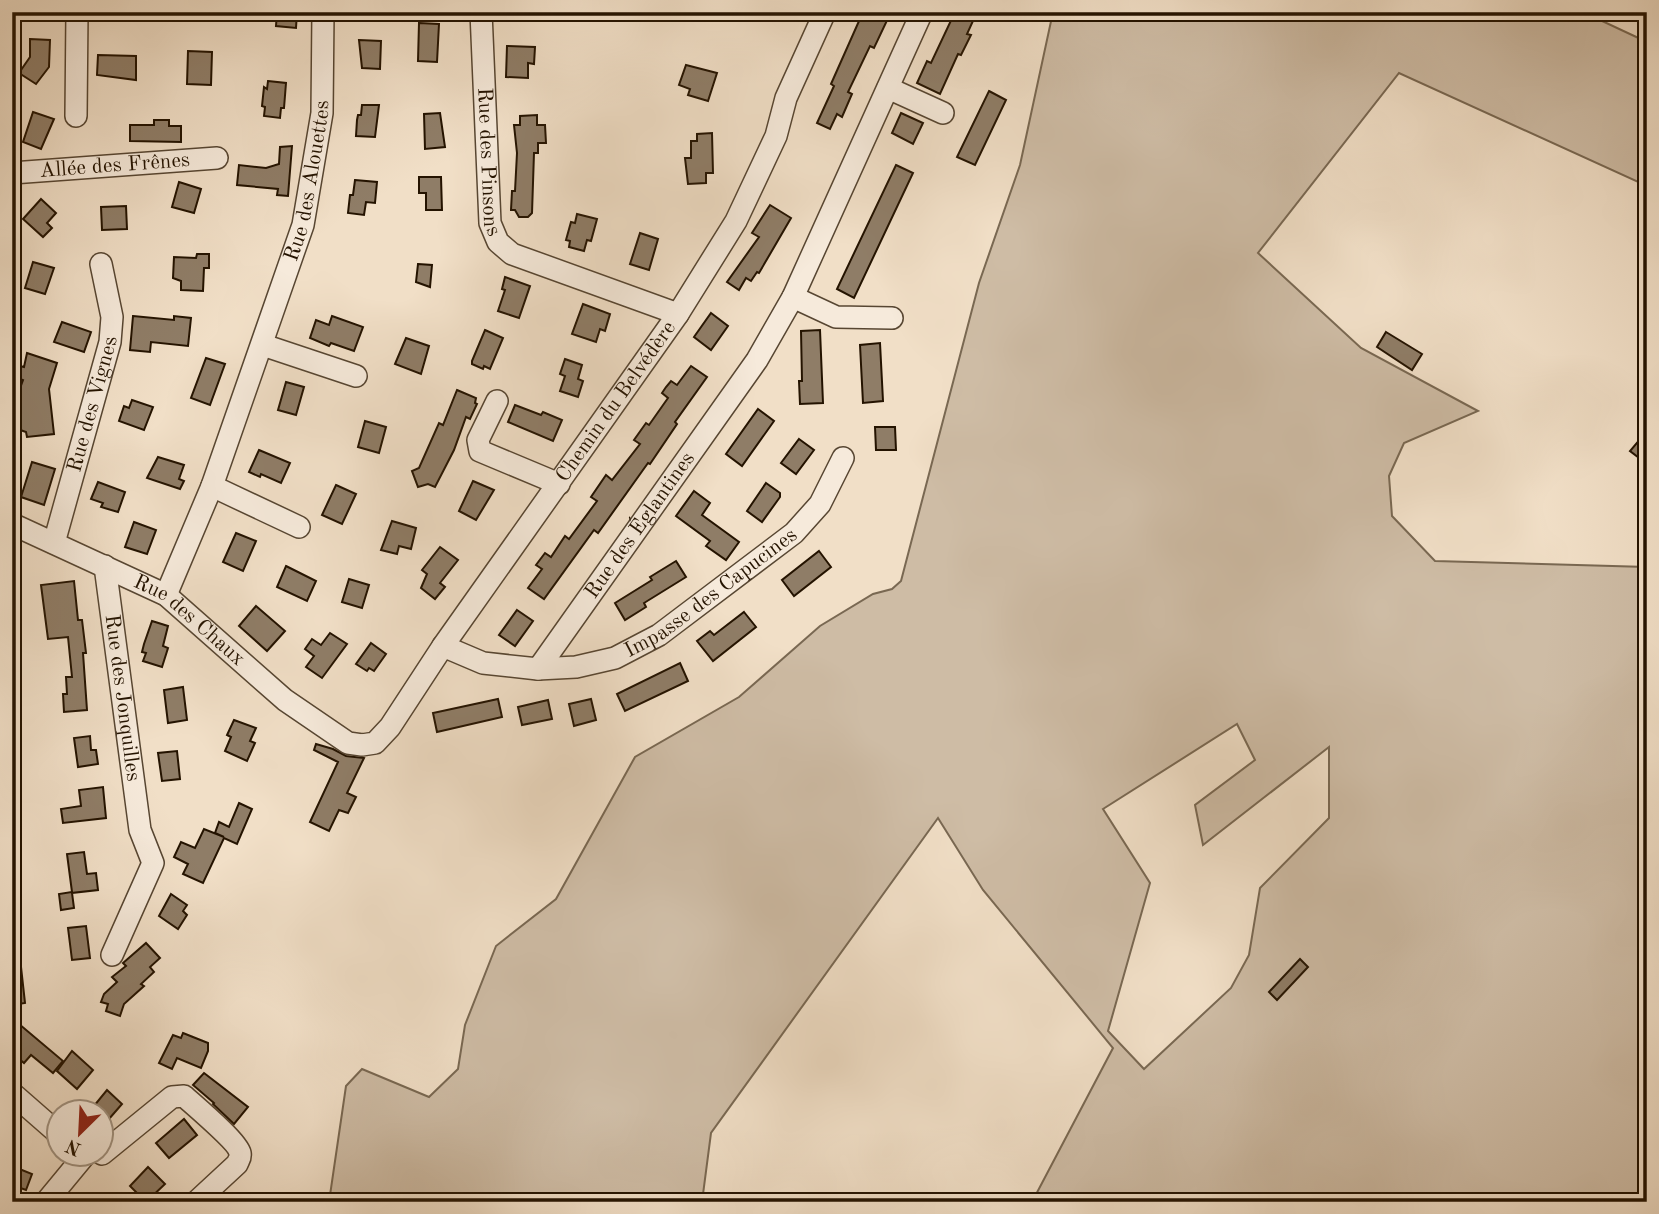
<svg xmlns="http://www.w3.org/2000/svg" width="1659" height="1214" font-family="'Old Standard TT',serif">
  <rect width="100%" height="100%" fill="#f1dfc7"/>
  <filter id="stains"><feTurbulence type="fractalNoise" baseFrequency=".00286" numOctaves="4"/><feColorMatrix values="0 0 0 0 .2 0 0 0 0 .09 0 0 0 0 .02 0 0 0 .5 -.17"/></filter>
  <radialGradient id="worn" r=".72"><stop offset=".6" stop-color="#630" stop-opacity="0"/><stop offset="1" stop-color="#630" stop-opacity=".3"/></radialGradient>
  <path fill="#cebca5" stroke="#796852" stroke-width="2" fill-rule="evenodd" d="M1053,12H1583L1647,42V186L1399,73L1258,253L1361,348L1478,411L1404,443L1389,476L1392,516L1435,561L1647,567V1202H1032L1113,1048L983,890L938,818L711,1133L702,1202H329L346,1086L362,1069L429,1097L458,1069L465,1025L496,946L556,899L635,757L739,697L820,626L873,594L892,589L901,581L979,283L1020,165ZM1237,724L1255,760L1195,805L1203,845L1329,747V818L1260,888L1249,955L1231,988L1144,1069L1108,1031L1150,883L1103,809Z"/>
  <g fill="#8f7d67" stroke="#241300" stroke-width="2">
    <polygon points="277,12 297,12 296,28 276,26"/>
    <polygon points="863,12 891,12 874,48 870,46 848,92 852,94 842,117 837,114 830,129 817,123 834,86 831,84"/>
    <polygon points="955,12 977,12 967,34 971,35 961,55 958,54 940,94 917,83 927,61 931,63"/>
    <polygon points="419,23 439,24 437,62 418,61"/>
    <polygon points="30,39 50,40 49,67 36,84 19,73 30,57"/>
    <polygon points="359,40 381,41 380,69 362,68"/>
    <polygon points="507,46 535,47 534,64 528,63 528,78 506,77"/>
    <polygon points="188,51 212,52 211,85 187,84"/>
    <polygon points="98,55 136,56 136,80 97,75"/>
    <polygon points="686,65 717,73 708,101 688,95 690,89 679,85"/>
    <polygon points="268,81 286,83 284,108 281,108 280,118 264,116 265,107 262,106 264,87 267,89"/>
    <polygon points="989,91 1006,100 975,165 957,157"/>
    <polygon points="362,105 379,105 375,137 356,136 357,120 358,115 361,115"/>
    <polygon points="33,112 54,119 41,149 23,142"/>
    <polygon points="440,113 445,147 425,149 424,114"/>
    <polygon points="901,113 923,123 913,144 892,133"/>
    <polygon points="537,115 537,125 545,125 546,143 538,143 538,153 534,153 532,213 528,217 519,217 515,210 511,210 512,191 515,191 517,153 514,125 520,125 520,116"/>
    <polygon points="154,120 169,120 169,126 181,126 181,142 130,141 130,125 154,125"/>
    <polygon points="712,133 713,173 706,173 706,183 688,184 685,158 691,158 691,141 697,141 697,134"/>
    <polygon points="292,146 288,196 277,195 278,189 237,185 239,165 266,168 279,164 280,147"/>
    <polygon points="896,165 913,173 854,298 837,289"/>
    <polygon points="419,177 441,177 442,210 426,210 426,193 419,193"/>
    <polygon points="355,180 377,182 375,203 366,202 364,215 348,213 350,195 353,195"/>
    <polygon points="179,182 201,189 194,213 172,207"/>
    <polygon points="41,199 56,213 47,223 52,228 43,237 23,219"/>
    <polygon points="770,205 791,218 759,273 757,272 751,281 746,278 739,290 727,282 759,237 752,233"/>
    <polygon points="126,206 127,229 102,230 101,207"/>
    <polygon points="577,214 597,219 591,241 587,240 584,251 569,247 570,241 566,240 571,222 575,223"/>
    <polygon points="640,233 658,239 649,270 630,264"/>
    <polygon points="197,254 209,254 209,268 204,268 203,291 181,290 181,281 173,278 174,257 196,258"/>
    <polygon points="33,262 54,268 45,294 25,288"/>
    <polygon points="418,264 432,265 430,287 416,282"/>
    <polygon points="505,277 530,286 519,318 498,311 505,290 502,289"/>
    <polygon points="583,304 610,314 605,331 600,329 596,342 572,334"/>
    <polygon points="711,313 728,326 711,350 694,337"/>
    <polygon points="133,316 174,320 174,316 191,318 188,346 151,342 150,352 130,350"/>
    <polygon points="332,316 363,327 354,351 331,343 329,346 310,338 316,320 329,325"/>
    <polygon points="62,322 91,332 84,352 54,342"/>
    <polygon points="485,330 503,338 490,369 484,366 483,369 472,364 472,361"/>
    <polygon points="820,330 823,403 800,404 799,381 802,381 801,331"/>
    <polygon points="1386,332 1422,354 1412,370 1377,347"/>
    <polygon points="406,338 429,346 421,374 395,364"/>
    <polygon points="880,343 883,401 863,403 860,345"/>
    <polygon points="27,353 57,363 49,389 54,434 27,437 26,432 12,427 12,410 23,380 12,376 12,364 24,367"/>
    <polygon points="206,358 225,364 210,405 191,398"/>
    <polygon points="565,359 582,365 578,379 583,381 578,397 560,391 565,376 560,374"/>
    <polygon points="691,366 707,377 675,422 677,424 650,464 648,463 598,533 594,530 544,599 528,588 542,569 536,565 545,553 551,557 565,536 569,539 597,501 591,497 606,475 612,480 640,444 634,440 646,423 649,425 668,398 662,393 666,387 671,381 677,385"/>
    <polygon points="286,382 304,387 296,415 278,410"/>
    <polygon points="457,390 476,398 475,403 477,404 470,419 466,417 454,450 435,487 428,484 418,487 412,471 419,468 439,423 443,425"/>
    <polygon points="132,400 153,407 144,430 119,421 124,406 129,408"/>
    <polygon points="515,405 541,415 543,412 562,420 553,441 508,422"/>
    <polygon points="758,409 774,421 742,466 726,454"/>
    <polygon points="365,421 386,427 379,453 358,447"/>
    <polygon points="875,427 895,427 896,450 876,450"/>
    <polygon points="1647,431 1647,464 1630,451"/>
    <polygon points="799,439 814,450 796,474 781,463"/>
    <polygon points="259,450 290,463 281,483 261,474 260,477 249,472"/>
    <polygon points="158,457 184,465 179,479 184,481 180,489 147,478"/>
    <polygon points="32,462 55,469 44,505 21,497"/>
    <polygon points="473,481 494,490 476,520 459,511"/>
    <polygon points="98,482 125,492 118,512 101,507 103,503 91,499"/>
    <polygon points="766,483 780,493 780,497 762,522 747,511"/>
    <polygon points="336,485 356,494 342,524 322,515"/>
    <polygon points="694,491 710,503 702,515 739,542 726,560 706,546 710,541 676,516"/>
    <polygon points="392,521 416,528 411,549 399,546 397,554 381,550"/>
    <polygon points="134,522 156,530 147,554 125,547"/>
    <polygon points="236,533 256,541 243,571 223,562"/>
    <polygon points="440,547 458,560 440,583 445,587 435,599 421,588 427,574 422,570"/>
    <polygon points="819,551 831,567 794,596 782,580"/>
    <polygon points="676,561 686,577 644,603 646,607 625,620 615,603 652,580 650,577"/>
    <polygon points="286,566 316,581 307,601 277,587"/>
    <polygon points="349,579 369,585 362,608 342,602"/>
    <polygon points="74,581 78,620 82,620 86,653 83,653 87,710 64,712 63,694 67,694 66,677 72,677 68,637 48,639 41,585"/>
    <polygon points="256,606 285,631 267,651 239,626"/>
    <polygon points="517,610 533,621 515,646 499,635"/>
    <polygon points="744,612 756,627 713,661 697,641 710,631 714,635"/>
    <polygon points="152,621 168,626 163,646 168,648 162,667 143,661 146,653 142,652 144,644"/>
    <polygon points="330,633 347,644 322,678 306,667 314,656 305,649 312,639 321,645"/>
    <polygon points="371,643 386,654 374,671 369,668 367,671 356,664"/>
    <polygon points="680,663 688,681 625,711 617,694"/>
    <polygon points="183,687 187,720 168,723 164,690"/>
    <polygon points="498,699 502,717 437,732 433,713"/>
    <polygon points="591,699 596,720 574,726 569,704"/>
    <polygon points="548,700 552,719 522,725 518,707"/>
    <polygon points="234,720 256,728 250,741 255,743 247,761 225,751 231,737 227,735"/>
    <polygon points="90,736 91,750 96,750 98,764 78,767 74,738"/>
    <polygon points="316,744 333,749 346,756 364,758 347,793 356,797 348,813 339,810 329,831 310,822 338,762 314,750"/>
    <polygon points="177,751 180,779 162,781 158,753"/>
    <polygon points="103,787 106,818 63,823 61,809 81,806 79,790"/>
    <polygon points="239,803 252,809 237,844 224,838 203,883 183,874 188,864 174,857 181,842 195,848 204,829 224,837 215,833 219,822 229,827"/>
    <polygon points="84,852 87,874 96,873 98,890 72,893 74,908 61,910 59,894 72,892 67,854"/>
    <polygon points="171,894 187,905 183,911 187,915 178,929 159,916"/>
    <polygon points="86,926 90,958 72,960 68,928"/>
    <polygon points="146,943 160,958 150,967 154,972 141,984 144,986 124,1004 120,1016 106,1011 108,1004 101,1002 104,994 117,982 112,977 126,966 123,963"/>
    <polygon points="1300,959 1308,967 1277,1000 1269,992"/>
    <polygon points="12,967 21,967 25,1003 12,1005"/>
    <polygon points="19,1024 63,1061 53,1073 31,1055 24,1063 12,1053 12,1032"/>
    <polygon points="183,1033 208,1043 208,1051 201,1068 177,1058 172,1069 159,1063 173,1035 181,1038"/>
    <polygon points="72,1051 93,1070 77,1089 57,1071"/>
    <polygon points="204,1073 248,1107 234,1124 213,1104 214,1103 193,1085"/>
    <polygon points="107,1090 122,1104 102,1127 102,1112 89,1112"/>
    <polygon points="184,1119 197,1135 169,1158 156,1143"/>
    <polygon points="12,1166 32,1174 26,1190 12,1185"/>
    <polygon points="148,1167 165,1184 146,1202 130,1186"/>
  </g>
  <g fill="none" stroke-linecap="round" stroke-linejoin="round">
    <defs>
      <g id="minor">
        <path id="s1" d="M481,12L490,223L498,242L512,254L678,314"/>
        <polyline points="888,88 943,113"/>
        <polyline points="76,116 77,12"/>
        <path id="s2" d="M12,173L217,158"/>
        <polyline points="793,297 836,317 892,318"/>
        <polyline points="263,345 356,376"/>
        <polyline points="497,401 478,440 480,451 559,484"/>
        <polyline points="212,486 299,527"/>
        <path id="s3" d="M12,524L166,595L285,700L348,743L362,745L375,743L390,727L443,646L678,314L736,221L776,136L786,98L825,12"/>
        <path id="s4" d="M54,543L110,342L112,317L101,264"/>
        <path id="s5" d="M105,566L140,830L153,863L112,955"/>
        <path id="s6" d="M166,595L212,486L303,225L322,113L323,12"/>
        <path id="s7" d="M443,646L483,663L538,669L757,360L793,297L922,12"/>
        <path id="s8" d="M538,669L576,667L615,658L659,635L794,533L820,504L843,458"/>
        <polyline points="12,1093 60,1135"/>
        <path d="M102,1154L172,1097L184,1096C195,1106 238,1142 240,1153C241,1158 239,1159 237,1164L196,1202"/>
        <polyline points="46,1202 84,1156 82,1154"/>
      </g>
    </defs>
    <use href="#minor" stroke="#574632" stroke-width="24"/>
    <use href="#minor" stroke="#f6eadb" stroke-width="21"/>
  </g>
  <g text-anchor="middle" dominant-baseline="central" stroke-width="6" stroke-linejoin="round" paint-order="stroke">
    <g font-size="21" fill="#241300" stroke="#f6eadb">
      <text stroke="none"><textPath href="#s1" startOffset="150">Rue des Pinsons</textPath></text>
      <text stroke="none"><textPath href="#s2" startOffset="103">Allée des Frênes</textPath></text>
      <text stroke="none"><textPath href="#s6" startOffset="439">Rue des Alouettes</textPath></text>
      <text stroke="none"><textPath href="#s3" startOffset="850">Chemin du Belvédère</textPath></text>
      <text stroke="none"><textPath href="#s4" startOffset="144">Rue des Vignes</textPath></text>
      <text stroke="none"><textPath href="#s7" startOffset="275">Rue des Églantines</textPath></text>
      <text stroke="none"><textPath href="#s8" startOffset="194">Impasse des Capucines</textPath></text>
      <text stroke="none"><textPath href="#s3" startOffset="203">Rue des Chaux</textPath></text>
      <text stroke="none"><textPath href="#s5" startOffset="133">Rue des Jonquilles</textPath></text>
    </g>
  </g>
  <rect width="1659" height="1214" fill="none" stroke="#f1dfc7" stroke-width="42"/>
  <rect x="14" y="14" width="1631" height="1186" fill="none" stroke="#241300" stroke-width="3.5"/>
  <rect x="21" y="21" width="1617" height="1172" fill="none" stroke="#241300" stroke-width="2"/>
  <g transform="translate(80 1133) rotate(204)"><circle r="33" fill="#f6eadb" stroke="#a29483" stroke-width="2"/>
  <path d="M0-5L12 26L0 18L-12 26Z" fill="#8f2418"/>
  <text y="-10" font-size="19" font-weight="bold" text-anchor="middle" fill="#241300">N</text>
  </g>
  <rect width="100%" height="100%" filter="url(#stains)"/>
  <rect width="100%" height="100%" fill="url(#worn)"/>
</svg>
